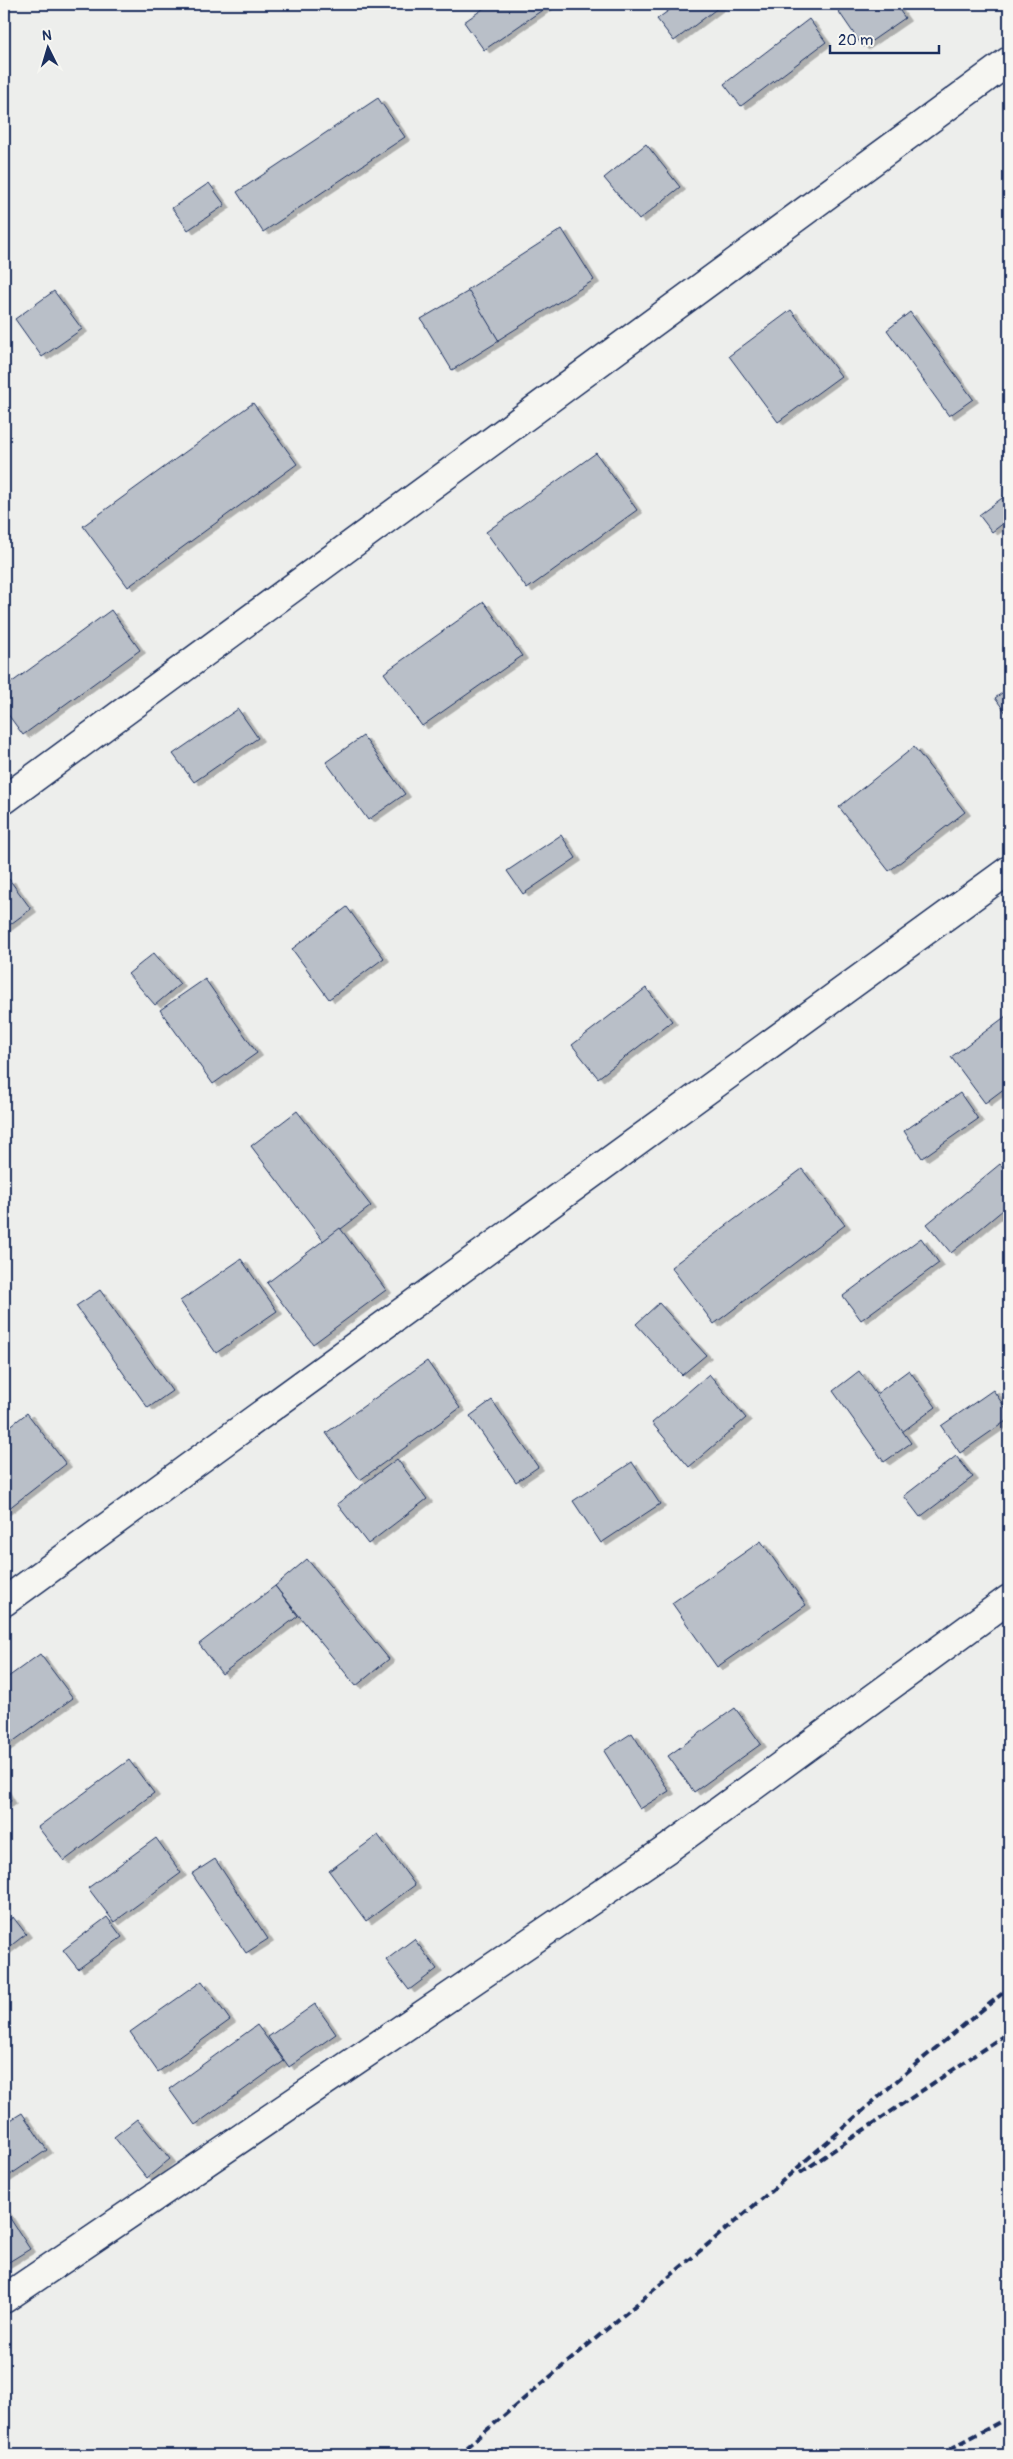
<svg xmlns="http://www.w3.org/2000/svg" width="1013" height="2459" font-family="Pangolin,sans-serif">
  <defs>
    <filter id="shadow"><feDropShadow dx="5.5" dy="3" stdDeviation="0" flood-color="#0004"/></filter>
  </defs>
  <rect width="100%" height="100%" fill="#edeeec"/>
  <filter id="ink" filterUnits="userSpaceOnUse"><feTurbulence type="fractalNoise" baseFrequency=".02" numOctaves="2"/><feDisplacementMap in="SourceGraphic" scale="10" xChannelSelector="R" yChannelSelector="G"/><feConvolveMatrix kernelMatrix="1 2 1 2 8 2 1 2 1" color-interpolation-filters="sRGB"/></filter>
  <g filter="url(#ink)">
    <g fill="#b9bfc8" stroke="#1b2f5e" filter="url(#shadow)">
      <polygon points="490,4 551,4 484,50 464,22"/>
      <polygon points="678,4 723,4 674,41 657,19"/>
      <polygon points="844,4 895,4 905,18 863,47 837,9"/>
      <polygon points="809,19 826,42 741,106 724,84"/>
      <polygon points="378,98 405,137 263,232 237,192"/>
      <polygon points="646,144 680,187 639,220 604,178"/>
      <polygon points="209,183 225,205 188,230 172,208"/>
      <polygon points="562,229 594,280 498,340 467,290"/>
      <polygon points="54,291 82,329 42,357 15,319"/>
      <polygon points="469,291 499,341 452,370 421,319"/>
      <polygon points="791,310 841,376 778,422 729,356"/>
      <polygon points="910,312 973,399 949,416 887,330"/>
      <polygon points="253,403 297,464 128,587 83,526"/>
      <polygon points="596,453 637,510 527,589 486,532"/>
      <polygon points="1009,493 1009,519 992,532 979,515"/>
      <polygon points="484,602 522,656 422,726 384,673"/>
      <polygon points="111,610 140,650 23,735 4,709 4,688"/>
      <polygon points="1009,688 1009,717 995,698"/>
      <polygon points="238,709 258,738 194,782 173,754"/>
      <polygon points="363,736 405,794 368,820 326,762"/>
      <polygon points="914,747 965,812 889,871 839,807"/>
      <polygon points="561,835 576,858 523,894 507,871"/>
      <polygon points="9,879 31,909 4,929 4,883"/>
      <polygon points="347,907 384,958 329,999 292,949"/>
      <polygon points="154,953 180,984 155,1005 128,974"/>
      <polygon points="205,979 257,1053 213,1084 160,1010"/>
      <polygon points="646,988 672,1021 598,1078 572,1045"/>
      <polygon points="1006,1016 1009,1020 1009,1085 985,1103 951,1057"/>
      <polygon points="960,1093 978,1119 922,1158 904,1131"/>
      <polygon points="297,1111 371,1206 324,1242 251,1146"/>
      <polygon points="1000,1164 1009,1174 1009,1205 951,1253 927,1224"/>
      <polygon points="802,1169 845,1225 714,1324 671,1267"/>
      <polygon points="340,1228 386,1290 313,1344 267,1283"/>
      <polygon points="921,1238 939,1263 861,1320 843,1296"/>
      <polygon points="241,1259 277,1311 216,1353 180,1301"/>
      <polygon points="100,1290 172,1391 148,1408 76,1306"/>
      <polygon points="659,1303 706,1355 682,1375 636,1324"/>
      <polygon points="427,1361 460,1408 360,1480 326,1433"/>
      <polygon points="909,1370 936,1407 902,1432 875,1395"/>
      <polygon points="859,1371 911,1443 884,1462 833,1391"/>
      <polygon points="709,1374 746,1418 689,1467 652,1423"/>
      <polygon points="993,1390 1009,1413 1009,1419 960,1453 941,1426"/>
      <polygon points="492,1400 538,1467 516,1482 470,1416"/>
      <polygon points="27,1413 66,1464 4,1512 4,1431"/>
      <polygon points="956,1456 973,1477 920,1517 904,1496"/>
      <polygon points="397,1459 427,1499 368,1544 337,1504"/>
      <polygon points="632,1462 660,1504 601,1543 573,1501"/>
      <polygon points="761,1541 806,1605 717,1667 672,1603"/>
      <polygon points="307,1559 389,1659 356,1686 275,1586"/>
      <polygon points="275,1586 298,1616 222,1674 199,1644"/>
      <polygon points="40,1654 73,1698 4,1748 4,1680"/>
      <polygon points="735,1708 761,1744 694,1792 668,1756"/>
      <polygon points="632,1733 669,1791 640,1809 604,1751"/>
      <polygon points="129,1760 154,1793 64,1861 38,1827"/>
      <polygon points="4,1789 11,1801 4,1806"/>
      <polygon points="378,1835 415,1885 366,1921 329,1871"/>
      <polygon points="156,1838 181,1873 114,1922 88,1888"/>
      <polygon points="215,1859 268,1939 246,1953 192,1874"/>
      <polygon points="13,1917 26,1934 4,1951 4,1924"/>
      <polygon points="107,1917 122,1937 78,1969 63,1950"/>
      <polygon points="414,1939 437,1969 409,1990 386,1960"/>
      <polygon points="202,1981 230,2020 158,2072 130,2032"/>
      <polygon points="315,2004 336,2034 289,2067 268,2037"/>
      <polygon points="257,2025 284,2061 195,2125 169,2089"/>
      <polygon points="22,2113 47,2150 4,2179 4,2124"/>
      <polygon points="137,2119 170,2159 147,2178 114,2137"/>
      <polygon points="4,2209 30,2249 4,2265"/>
    </g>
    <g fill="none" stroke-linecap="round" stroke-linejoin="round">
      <defs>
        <g id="minor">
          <polyline points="4,800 1009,61"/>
          <polyline points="4,1602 1009,870"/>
          <polyline points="4,2299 670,1847 1009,1599"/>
        </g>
      </defs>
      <use href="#minor" stroke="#1b2f5e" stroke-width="31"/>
      <use href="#minor" stroke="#f6f6f2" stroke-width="28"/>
      <g stroke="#1b2f5e" stroke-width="4" stroke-dasharray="8 4" stroke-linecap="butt">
        <polyline points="800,2173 1009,2032"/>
        <polyline points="457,2455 763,2198 915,2065 1009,1988"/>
        <polyline points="939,2455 1009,2417"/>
        <polyline points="1008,2455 1009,2455"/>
      </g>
    </g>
  </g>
  <rect width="1013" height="2459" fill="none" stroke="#f6f6f2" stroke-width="20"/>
  <rect x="10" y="10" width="993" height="2439" fill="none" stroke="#1b2f5e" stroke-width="2" filter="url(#ink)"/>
  <g transform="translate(48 48) rotate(355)" stroke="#f6f6f2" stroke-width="4" paint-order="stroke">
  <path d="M0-4L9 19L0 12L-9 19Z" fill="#1b2f5e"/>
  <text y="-8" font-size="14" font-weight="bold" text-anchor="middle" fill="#1b2f5e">N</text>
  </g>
  <path d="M830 45v8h109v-8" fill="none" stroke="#1b2f5e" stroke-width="2.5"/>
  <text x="838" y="45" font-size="15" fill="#1b2f5e" stroke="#f6f6f2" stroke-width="4" paint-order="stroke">20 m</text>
</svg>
